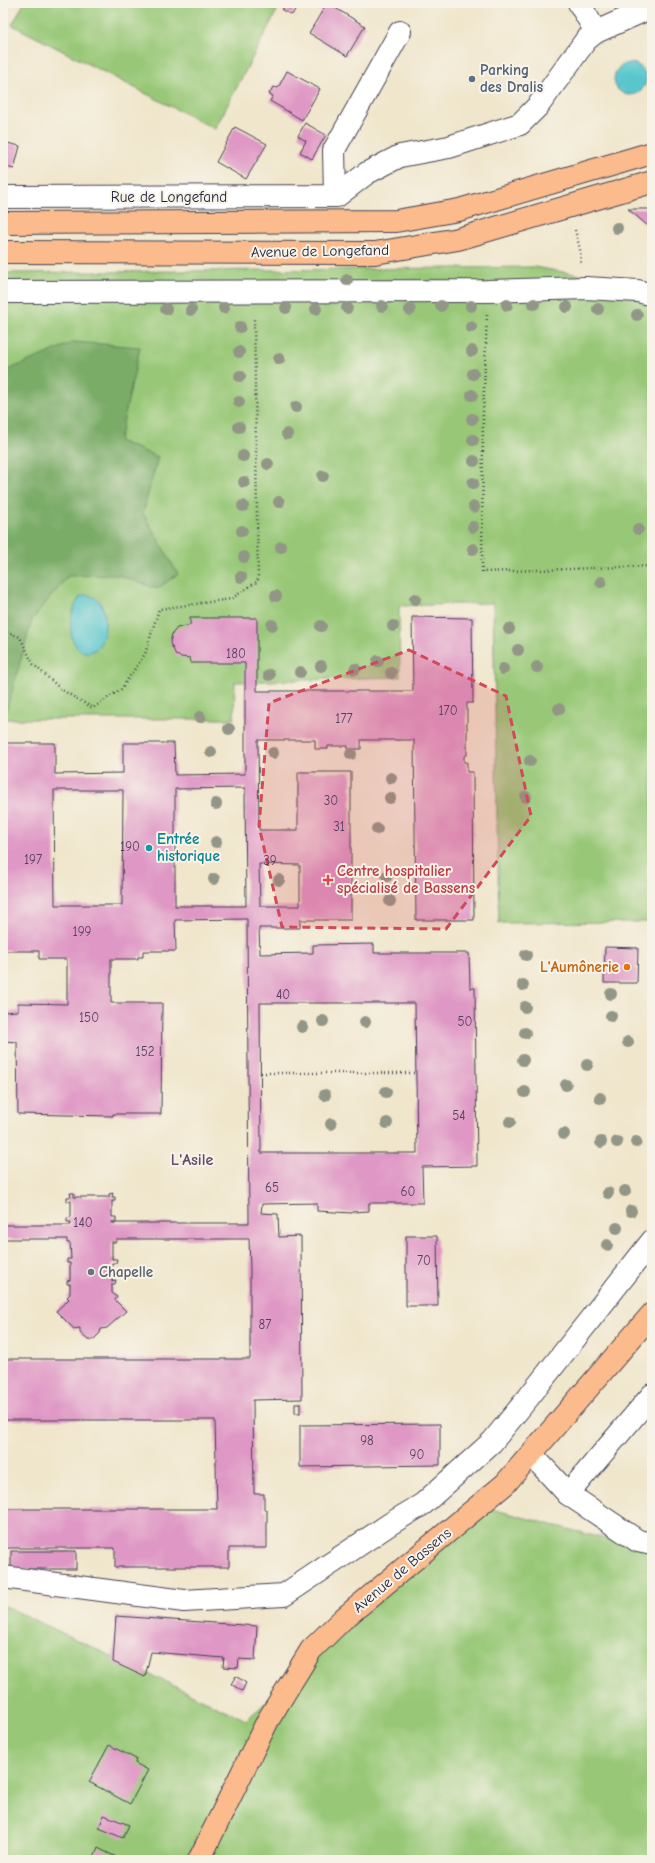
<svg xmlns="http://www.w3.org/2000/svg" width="655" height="1863" font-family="'Comic Neue',sans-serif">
  <rect width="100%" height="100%" fill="#f7f3e8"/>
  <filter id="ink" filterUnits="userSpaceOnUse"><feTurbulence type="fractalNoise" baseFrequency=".025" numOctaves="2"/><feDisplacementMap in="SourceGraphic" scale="8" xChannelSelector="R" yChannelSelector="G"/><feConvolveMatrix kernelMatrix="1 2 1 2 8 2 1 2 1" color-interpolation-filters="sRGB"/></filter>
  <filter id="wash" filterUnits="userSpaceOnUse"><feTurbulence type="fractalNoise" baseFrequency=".012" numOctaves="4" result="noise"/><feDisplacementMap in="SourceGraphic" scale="16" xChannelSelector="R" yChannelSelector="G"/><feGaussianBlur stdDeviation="0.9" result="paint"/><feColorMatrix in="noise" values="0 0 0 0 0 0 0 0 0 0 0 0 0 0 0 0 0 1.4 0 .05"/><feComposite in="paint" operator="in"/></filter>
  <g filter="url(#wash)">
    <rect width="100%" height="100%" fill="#f0e6cc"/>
    <g fill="#98c877" stroke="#5d7559">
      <polygon points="24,3 281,3 215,129 12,25"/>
      <polygon points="535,267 652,288 652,922 499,923 493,603 399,606 400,677 235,682 234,719 3,719 3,273"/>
      <polygon points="484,1507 652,1551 652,1860 3,1860 3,1605 246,1720"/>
    </g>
    <polygon fill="#7aac68" stroke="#4e6752" points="74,342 140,347 119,441 158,457 143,513 178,574 157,589 117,575 68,576 32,620 3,723 3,372"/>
    <g fill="#58c6cd" stroke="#3d7484">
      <circle cx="630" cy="79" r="16"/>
      <path d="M85,595C117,595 107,663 82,651C64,642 70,608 81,596Z"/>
    </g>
    <g id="blocks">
      <g fill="#df97c5" fill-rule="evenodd">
        <polygon points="286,3 296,8 292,15 282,10"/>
        <polygon points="327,3 365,26 347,56 309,33"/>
        <polygon points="287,71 320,89 302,120 270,101 273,96 269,94 273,87 278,88"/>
        <polygon points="305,123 326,135 312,159 300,152 306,141 298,136"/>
        <polygon points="235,127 267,144 246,179 216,162"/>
        <polygon points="3,142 20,146 14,169 3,166"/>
        <polygon points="628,209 652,209 652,229 647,225"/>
        <path d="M412,617L472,618L473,703H467V755L464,756V762H467V772H473L474,920H416L414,740H361V749H348V746H328V749H315V740H258L259,830H298V772H351V920H300V928H259L260,954L313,953V945L374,944V953H469L470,988H475L477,1166L422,1167L423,1203H369V1211L352,1212V1213L317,1211V1203L262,1204L261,1213L278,1214L279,1237L301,1236L302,1399L253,1400L254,1494H264V1510H267V1548H229V1567H115V1548H3V1509H217L215,1420H3V1359H250V1268L249,1239H116V1242H112V1259H117L116,1263H112V1281L116,1280L115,1284H112V1293L117,1297L115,1300L126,1311L107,1328L101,1329L100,1333L93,1340H88L80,1333V1328L74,1329L56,1311L69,1299L67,1297L70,1294V1284H67V1281L70,1280V1263H67V1259H71L70,1243H67V1239H3V1225H71V1222H67V1218L71,1217V1201L67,1202V1197H71L70,1193H74V1197H109V1194L113,1193L112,1197H115V1201H112V1217H116V1222H112V1223H249L247,919L175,920L176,951H143V957H138V959H111V1003H162L161,1114H113V1116L18,1114L17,1042L3,1041V1012L18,1011V1003L67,1004V959H39V951H3V743H55V774L123,773V743H174L175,775L245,774V663H191L190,658L181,657L176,655L170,643L172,634L177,628L190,625V618H257V691H413ZM245,788L246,906H175V789ZM54,790H123L122,905H55ZM259,864L300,865V906H260ZM260,1003H415L417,1153H261Z"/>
        <polygon points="605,947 638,948 637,983 604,983"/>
        <polygon points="406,1236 437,1236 438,1306 406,1306"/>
        <rect x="295" y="1404" width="5" height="9"/>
        <polygon points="440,1424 440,1465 300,1467 300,1425"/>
        <rect x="11" y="1551" width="65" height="18"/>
        <polygon points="116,1616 257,1626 255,1660 239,1659 238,1668 223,1667 224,1658 151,1652 145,1677 113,1662"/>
        <polygon points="236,1676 246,1683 242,1691 231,1684"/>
        <polygon points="109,1745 136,1759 135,1763 148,1770 130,1804 89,1782"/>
        <polygon points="104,1815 129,1825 123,1838 99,1828"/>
        <polygon points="98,1848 122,1860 93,1860"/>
      </g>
    </g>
  </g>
  <g filter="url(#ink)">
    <use href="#blocks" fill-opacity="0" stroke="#413f51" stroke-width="1"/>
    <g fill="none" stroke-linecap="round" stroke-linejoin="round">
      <defs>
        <g id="minor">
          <polyline points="579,3 596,32"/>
          <polyline points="335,195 334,150 400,32"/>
          <polyline points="3,197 337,196 367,173 400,156 449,147 520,124 538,106 586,40 596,32 652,7"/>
          <polyline points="3,292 488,291 586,288 638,291 652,295"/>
          <polyline points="532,1455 568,1494 638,1541 652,1544"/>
          <polyline points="568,1494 652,1395"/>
          <polyline points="3,1577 184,1601 284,1595 390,1524 423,1504 492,1442 528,1398 652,1241"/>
        </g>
        <g id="major">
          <polyline points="3,223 396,221 459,210 652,153"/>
          <polyline points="3,252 375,253 458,239 652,182"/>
          <polyline points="199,1860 268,1720 311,1650 343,1619 505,1484 652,1314"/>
        </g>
      </defs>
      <use href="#minor" stroke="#413f51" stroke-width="24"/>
      <use href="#major" stroke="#413f51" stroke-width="24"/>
      <g stroke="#413f51" stroke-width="2.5" stroke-dasharray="1 3" stroke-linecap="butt">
        <polyline points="575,230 580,249 581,264"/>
        <polyline points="487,315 483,414 482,572 652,566"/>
        <polyline points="3,631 20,637 33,664 62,690 93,708 121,689 145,654 159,609 231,599 258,581 254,317"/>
        <polyline points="261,1073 416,1073"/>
      </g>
      <use href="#minor" stroke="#fff" stroke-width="22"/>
      <use href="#major" stroke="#fbbb8c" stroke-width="22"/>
    </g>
    <g fill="#929686">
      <circle cx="617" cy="228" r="6"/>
      <circle cx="347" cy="280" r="6"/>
      <circle cx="534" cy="304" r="6"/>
      <circle cx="507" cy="305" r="6"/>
      <circle cx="382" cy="306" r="6"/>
      <circle cx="441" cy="306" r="6"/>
      <circle cx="471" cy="306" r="6"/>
      <circle cx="567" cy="307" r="6"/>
      <circle cx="224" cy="308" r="6"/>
      <circle cx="286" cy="308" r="6"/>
      <circle cx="347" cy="308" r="6"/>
      <circle cx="166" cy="309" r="6"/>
      <circle cx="316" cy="309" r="6"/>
      <circle cx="598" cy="309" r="6"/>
      <circle cx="191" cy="310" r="6"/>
      <circle cx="410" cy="310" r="6"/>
      <circle cx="637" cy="315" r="6"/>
      <circle cx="240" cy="327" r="6"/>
      <circle cx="471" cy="327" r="6"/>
      <circle cx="472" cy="351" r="6"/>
      <circle cx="239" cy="352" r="6"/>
      <circle cx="279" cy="359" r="6"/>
      <circle cx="473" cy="374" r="6"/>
      <circle cx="240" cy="376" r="6"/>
      <circle cx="472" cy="395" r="6"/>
      <circle cx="239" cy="402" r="6"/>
      <circle cx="296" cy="407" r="6"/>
      <circle cx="472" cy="419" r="6"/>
      <circle cx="239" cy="427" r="6"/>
      <circle cx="287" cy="434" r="6"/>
      <circle cx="473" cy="440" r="6"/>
      <circle cx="243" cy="456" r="6"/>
      <circle cx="474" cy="461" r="6"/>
      <circle cx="268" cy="464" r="6"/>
      <circle cx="323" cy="476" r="6"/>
      <circle cx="244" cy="482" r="6"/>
      <circle cx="473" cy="483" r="6"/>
      <circle cx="279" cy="502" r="6"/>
      <circle cx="243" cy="506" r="6"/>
      <circle cx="474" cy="507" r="6"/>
      <circle cx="473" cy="527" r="6"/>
      <circle cx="638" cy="529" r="6"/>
      <circle cx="242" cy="531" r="6"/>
      <circle cx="281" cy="547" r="6"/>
      <circle cx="473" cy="549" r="6"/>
      <circle cx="244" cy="557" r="6"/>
      <circle cx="241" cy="577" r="6"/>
      <circle cx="601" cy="582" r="6"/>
      <circle cx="276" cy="596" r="6"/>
      <circle cx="415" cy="599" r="6"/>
      <circle cx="272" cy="625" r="6"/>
      <circle cx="321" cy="626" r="6"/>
      <circle cx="393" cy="626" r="6"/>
      <circle cx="509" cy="629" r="6"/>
      <circle cx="518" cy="650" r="6"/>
      <circle cx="378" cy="661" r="6"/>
      <circle cx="321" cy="666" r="6"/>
      <circle cx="537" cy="667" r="6"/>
      <circle cx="355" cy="669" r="6"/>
      <circle cx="503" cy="669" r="6"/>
      <circle cx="300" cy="672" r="6"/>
      <circle cx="391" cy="673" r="6"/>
      <circle cx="269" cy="675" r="6"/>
      <circle cx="559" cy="709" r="6"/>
      <circle cx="200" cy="717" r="6"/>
      <circle cx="229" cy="729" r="6"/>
      <circle cx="211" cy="752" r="6"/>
      <circle cx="273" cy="753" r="6"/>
      <circle cx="351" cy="754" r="6"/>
      <circle cx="530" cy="761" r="6"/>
      <circle cx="391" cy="778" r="6"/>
      <circle cx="526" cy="797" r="6"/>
      <circle cx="390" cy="798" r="6"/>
      <circle cx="216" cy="804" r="6"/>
      <circle cx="377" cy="829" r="6"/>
      <circle cx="216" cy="842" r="6"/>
      <circle cx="387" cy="876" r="6"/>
      <circle cx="214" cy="879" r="6"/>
      <circle cx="279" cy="880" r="6"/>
      <circle cx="390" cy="901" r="6"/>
      <circle cx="526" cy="955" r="6"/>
      <circle cx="523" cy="985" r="6"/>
      <circle cx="611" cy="994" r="6"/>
      <circle cx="525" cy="1007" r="6"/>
      <circle cx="611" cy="1016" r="6"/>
      <circle cx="323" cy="1021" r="6"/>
      <circle cx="365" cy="1022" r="6"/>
      <circle cx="302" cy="1027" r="6"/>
      <circle cx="525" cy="1033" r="6"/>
      <circle cx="628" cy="1042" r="6"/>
      <circle cx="523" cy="1060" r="6"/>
      <circle cx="587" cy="1065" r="6"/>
      <circle cx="566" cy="1085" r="6"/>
      <circle cx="386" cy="1092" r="6"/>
      <circle cx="525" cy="1092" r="6"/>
      <circle cx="325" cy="1095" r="6"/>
      <circle cx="600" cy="1098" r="6"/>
      <circle cx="510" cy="1122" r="6"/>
      <circle cx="387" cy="1123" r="6"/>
      <circle cx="331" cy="1124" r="6"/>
      <circle cx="564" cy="1134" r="6"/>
      <circle cx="601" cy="1142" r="6"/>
      <circle cx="617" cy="1142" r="6"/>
      <circle cx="636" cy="1142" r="6"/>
      <circle cx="625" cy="1191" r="6"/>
      <circle cx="608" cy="1193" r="6"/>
      <circle cx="631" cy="1211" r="6"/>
      <circle cx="617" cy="1228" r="6"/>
      <circle cx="607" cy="1245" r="6"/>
    </g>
  </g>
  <path fill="#d1495b" fill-opacity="0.2" stroke="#d1495b" stroke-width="3" stroke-dasharray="8 5" stroke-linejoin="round" d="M409,650L506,696L531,816L446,929L282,927L259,826L269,703Z"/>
  <circle fill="#5c6f8a" stroke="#f7f3e8" stroke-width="1.5" cx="472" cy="79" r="4"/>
  <circle fill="#0f9aa8" stroke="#f7f3e8" stroke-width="1.5" cx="149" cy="848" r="4"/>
  <path fill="#e0444e" stroke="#f7f3e8" stroke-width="1.5" d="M326 874h4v4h4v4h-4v4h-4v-4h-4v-4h4z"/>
  <circle fill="#e8710a" stroke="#f7f3e8" stroke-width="1.5" cx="627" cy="967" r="4"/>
  <circle fill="#6b7280" stroke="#f7f3e8" stroke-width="1.5" cx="91" cy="1272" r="4"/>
  <g text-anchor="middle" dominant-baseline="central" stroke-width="4" stroke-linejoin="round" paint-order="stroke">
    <g font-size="13" fill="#513f5e">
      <text x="236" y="653">180</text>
      <text x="448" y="710">170</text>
      <text x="344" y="718">177</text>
      <text x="331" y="800">30</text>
      <text x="339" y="826">31</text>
      <text x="130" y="846">190</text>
      <text x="33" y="859">197</text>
      <text x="270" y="860">39</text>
      <text x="82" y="931">199</text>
      <text x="283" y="994">40</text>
      <text x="89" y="1017">150</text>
      <text x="465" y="1021">50</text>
      <text x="145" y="1051">152</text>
      <text x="459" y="1115">54</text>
      <text x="272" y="1187">65</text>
      <text x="408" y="1191">60</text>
      <text x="83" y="1222">140</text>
      <text x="424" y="1260">70</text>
      <text x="265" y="1324">87</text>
      <text x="367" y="1440">98</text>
      <text x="417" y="1454">90</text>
    </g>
    <g font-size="15" font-weight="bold" fill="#4e5e75" stroke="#f7f3e8" text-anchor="start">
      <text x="480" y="70">Parking<tspan x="480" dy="17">des Dralis</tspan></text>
    </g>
    <g font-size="15" fill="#22223b" stroke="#f7f3e8">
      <text x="169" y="197">Rue de Longefand</text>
      <text transform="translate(320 251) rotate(-1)">Avenue de Longefand</text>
      <text transform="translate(402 1570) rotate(-40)">Avenue de Bassens</text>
    </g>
    <g font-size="15" font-weight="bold" fill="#0d838f" stroke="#f7f3e8" text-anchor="start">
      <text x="157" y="839">Entrée<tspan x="157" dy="17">historique</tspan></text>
    </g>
    <g font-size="15" font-weight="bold" fill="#be3a42" stroke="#f7f3e8" text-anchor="start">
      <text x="337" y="871">Centre hospitalier<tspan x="337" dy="17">spécialisé de Bassens</tspan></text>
    </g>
    <g font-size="15" font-weight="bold" fill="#c56008" stroke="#f7f3e8" text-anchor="end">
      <text x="619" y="967">L'Aumônerie</text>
    </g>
    <g font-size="15" font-weight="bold" fill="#5b616d" stroke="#f7f3e8" text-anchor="start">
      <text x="99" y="1272">Chapelle</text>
    </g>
    <g font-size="16" font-weight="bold" fill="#644b6b" stroke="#f7f3e8">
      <text x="192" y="1160">L'Asile</text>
    </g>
  </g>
  <rect width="655" height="1863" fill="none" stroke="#f7f3e8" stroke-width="16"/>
</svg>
